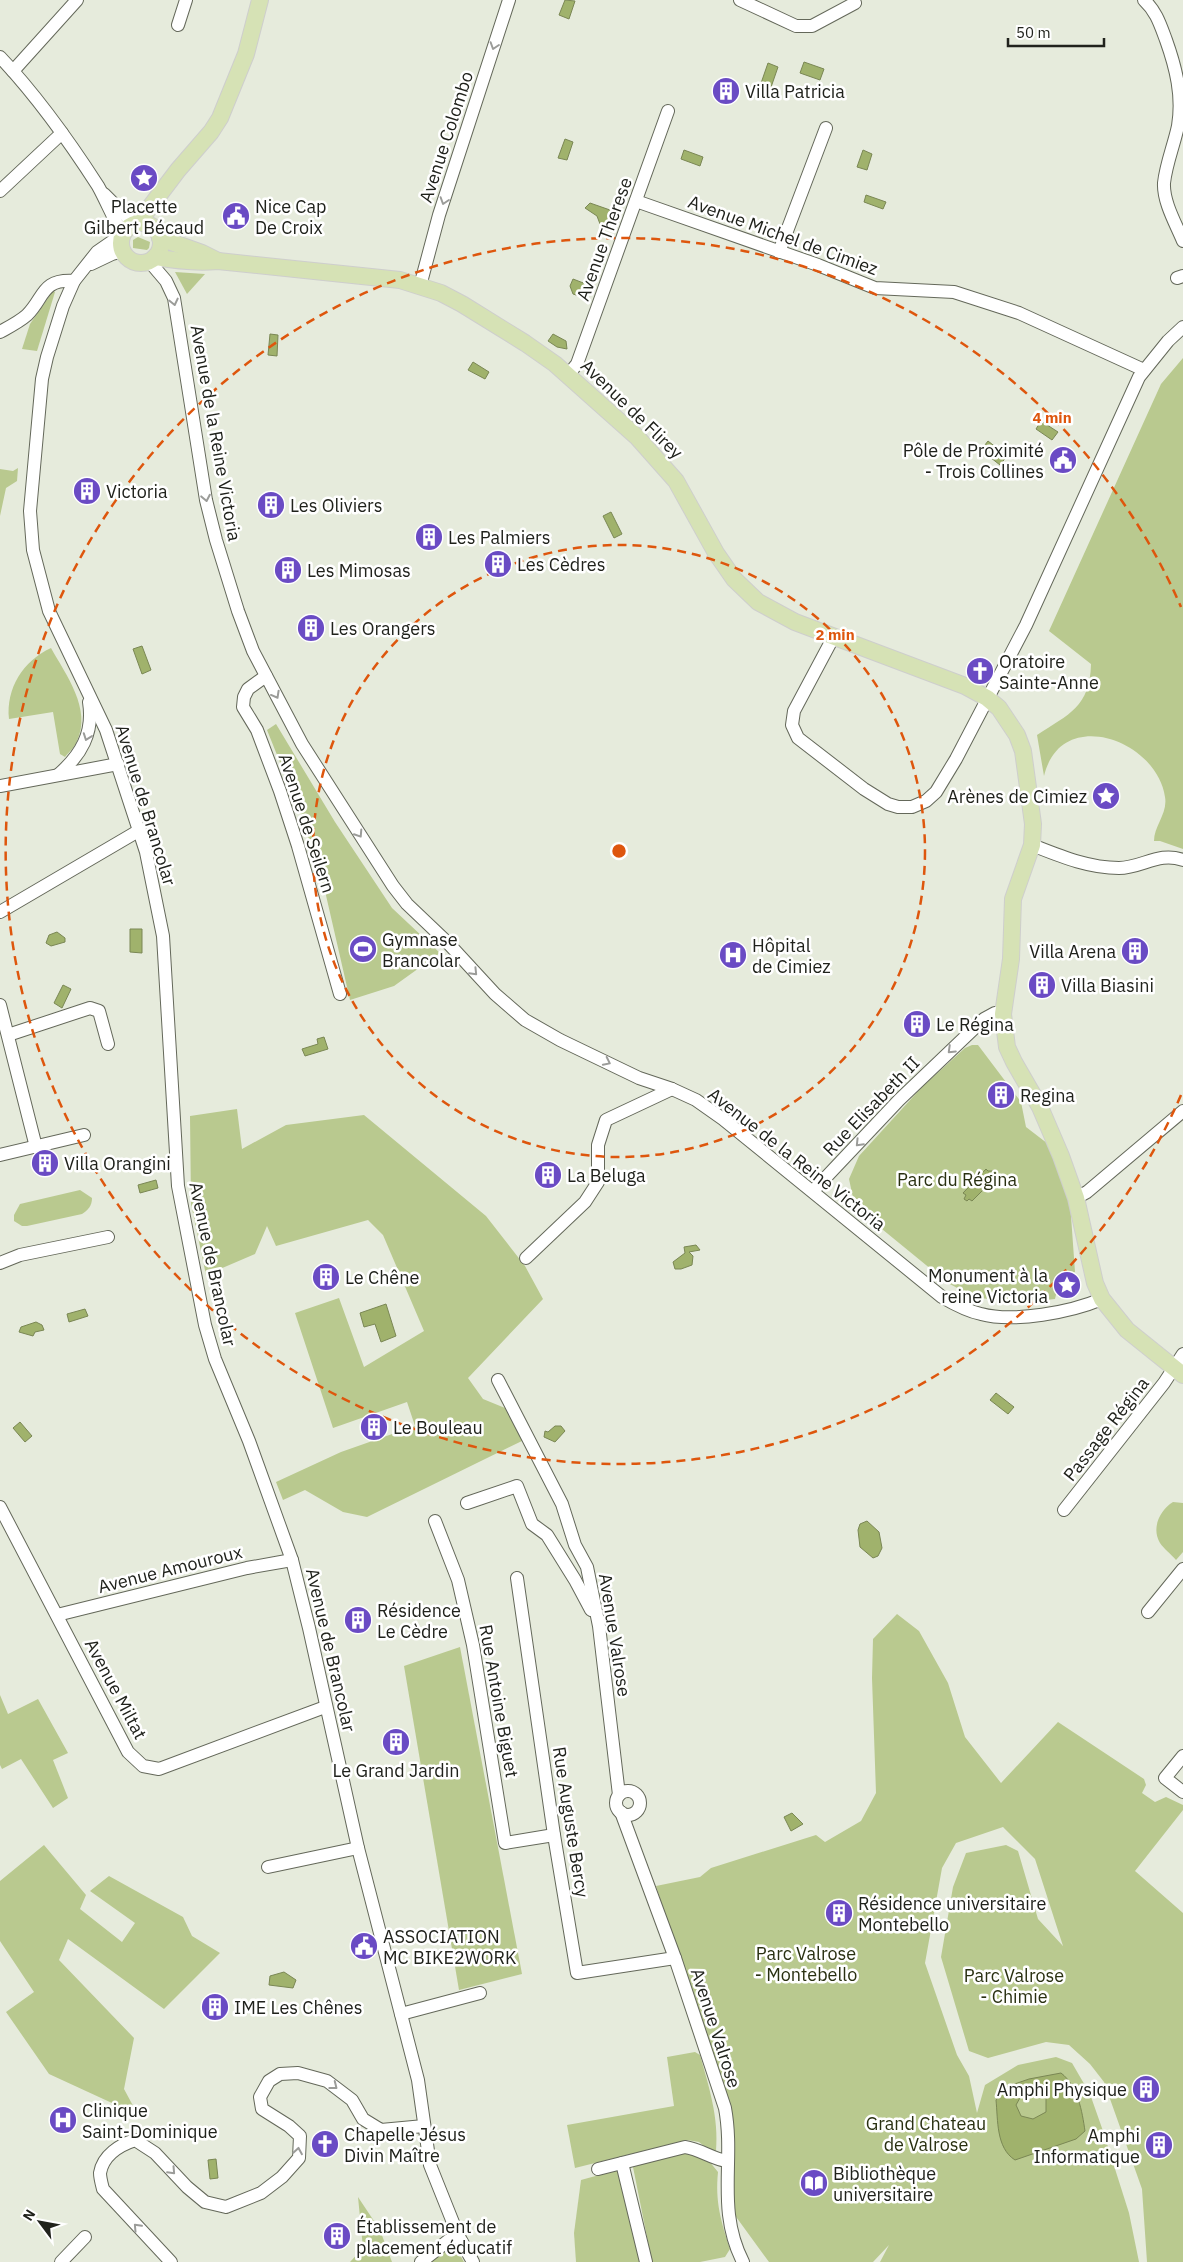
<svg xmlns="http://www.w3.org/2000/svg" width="1183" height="2262" font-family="'IBM Plex Sans',sans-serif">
  <rect width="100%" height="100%" fill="#e6ebdc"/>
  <g fill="#b9c98f">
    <polygon points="138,237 150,242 149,248 147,250 133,248 133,240"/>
    <polygon points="175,272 205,274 187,294"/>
    <polygon points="53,291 55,292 37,351 22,349 30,324"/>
    <path d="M1183,358V849L1160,841H1154C1154,826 1168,813 1165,797C1157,740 1061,705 1044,776L1037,735C1069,714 1090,707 1091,664L1049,631L1161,384Z"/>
    <polygon points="18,468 17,481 6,488 0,516 0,469 13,471"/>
    <path d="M51,648C66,675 92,709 77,741C75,747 69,752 65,757L60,754L53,712L9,719C6,688 23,661 51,648Z"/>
    <polygon points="276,724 335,822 392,908 440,953 394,986 350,1000 325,891 302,817 267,730"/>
    <polygon points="972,1045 978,1045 1021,1102 1026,1127 1052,1147 1070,1202 1075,1272 1060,1278 1055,1299 1016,1303 974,1297 948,1283 855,1207 849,1179 859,1156 922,1087 965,1048"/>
    <polygon points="237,1109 242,1149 286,1125 364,1115 486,1216 525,1266 543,1299 468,1378 483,1399 505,1408 524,1440 367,1517 343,1512 305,1490 283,1500 276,1482 341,1452 415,1426 407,1402 333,1428 295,1313 339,1298 364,1367 424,1331 383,1235 368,1220 276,1246 267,1226 255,1254 206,1275 191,1204 190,1116"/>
    <path d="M80,1190L92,1198C92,1206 88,1210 82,1214L27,1226H22L14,1221V1215L20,1204Z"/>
    <path d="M1173,1502L1183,1503V1552L1176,1560C1171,1554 1164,1549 1160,1543C1151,1528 1160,1510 1173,1502Z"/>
    <polygon points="897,1614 919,1631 948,1683 965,1737 1001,1783 1058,1722 1144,1779 1146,1785 1142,1793 1155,1802 1166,1797 1183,1805 1183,1810 1135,1871 1183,1913 1183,2262 1147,2262 1142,2189 1104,2082 1090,2064 1069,2045 1046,2042 988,2058 969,2051 941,1957 953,1887 966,1853 1006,1845 1018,1851 1038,1919 1063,1946 1035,1859 1003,1827 956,1843 942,1868 925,1963 957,2055 969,2076 977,2113 985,2085 1018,2065 1056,2057 1072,2063 1090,2094 1103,2131 1129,2213 1139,2262 880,2262 889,2245 873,2262 769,2262 734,2214 729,2112 656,1886 700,1877 711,1868 816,1835 825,1842 861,1821 876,1793 872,1678 873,1639"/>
    <polygon points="460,1647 522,1974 459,1990 404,1666"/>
    <polygon points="0,1695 8,1714 38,1699 68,1753 53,1760 68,1798 53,1808 21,1759 2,1769 0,1765"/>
    <polygon points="44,1845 86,1895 80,1909 122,1942 135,1923 90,1891 109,1876 183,1917 192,1936 220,1953 164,2009 68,1939 59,1960 134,2038 124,2089 138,2115 49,2074 6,2012 34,1992 0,1941 0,1881"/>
    <path d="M695,2052L700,2055C709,2087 719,2118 716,2151L713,2153L699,2142L687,2140L575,2168L567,2125L674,2106L667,2057Z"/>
    <path d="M691,2150L709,2161L718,2172C715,2202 721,2221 730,2249L725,2257L700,2262H652L633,2167Z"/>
    <polygon points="621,2169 640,2262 576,2262 574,2233 581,2180"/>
    <polygon points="358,2197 380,2230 392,2262 350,2262 363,2248"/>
    <polygon points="446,2246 455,2246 464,2262 428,2262"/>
  </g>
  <g fill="#a0b26c" stroke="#7a8754" fill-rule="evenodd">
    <polygon points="565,0 575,1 569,19 559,15"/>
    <polygon points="804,62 824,69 820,80 800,73"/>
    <polygon points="768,63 778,67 769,93 759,89"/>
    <polygon points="565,139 573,142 567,160 558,158"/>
    <polygon points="684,150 703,157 700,166 681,159"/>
    <polygon points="863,150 872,154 867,170 857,167"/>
    <polygon points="866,195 886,202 883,209 864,202"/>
    <polygon points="590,203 610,210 609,223 604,226 600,224 597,216 585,208"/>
    <polygon points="573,279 586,284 586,289 580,293 579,296 573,294 570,286"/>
    <polygon points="270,334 278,335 277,356 268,355"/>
    <polygon points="553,334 566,341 567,349 557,347 548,341"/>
    <polygon points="473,362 489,372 485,379 468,370"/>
    <polygon points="1041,421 1058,432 1052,440 1036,429"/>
    <polygon points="988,441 1007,456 1000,465 981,450"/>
    <polygon points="611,512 622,534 614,538 603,516"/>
    <polygon points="142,646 151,670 142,674 133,649"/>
    <polygon points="130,929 142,929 142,953 130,952"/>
    <polygon points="57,932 65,938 65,942 51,946 46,943 49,935"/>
    <polygon points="63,985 71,989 62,1008 54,1003"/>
    <polygon points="324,1037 328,1049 305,1056 302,1049 318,1044 317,1039"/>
    <polygon points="986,1169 988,1171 994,1171 993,1176 995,1178 972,1201 969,1199 967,1201 964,1199 966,1195 963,1193"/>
    <polygon points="156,1180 158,1188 140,1193 138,1185"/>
    <polygon points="696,1245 700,1250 689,1252 693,1256 692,1265 681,1269 675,1269 673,1262 685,1253 684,1247"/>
    <polygon points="386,1304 396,1336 381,1342 375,1324 364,1327 360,1313"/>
    <polygon points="85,1309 88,1316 69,1322 67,1314"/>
    <polygon points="36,1322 42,1325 44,1330 35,1332 33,1336 19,1332 21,1327"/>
    <polygon points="996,1393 1014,1407 1008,1414 990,1400"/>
    <polygon points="20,1422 32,1436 25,1442 13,1428"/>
    <polygon points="555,1426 561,1426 565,1431 555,1442 544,1437 545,1431 548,1432"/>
    <polygon points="867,1521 879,1532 882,1548 878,1556 873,1558 860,1547 858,1530 860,1524"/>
    <polygon points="792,1813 803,1824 791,1831 784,1817"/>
    <polygon points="284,1972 296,1980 293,1988 269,1985 270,1976"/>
    <path d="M1061,2073C1078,2086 1082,2111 1085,2131L1076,2139L1015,2160C996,2148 998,2120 996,2100L1006,2087L1029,2079ZM1031,2089L1041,2090L1046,2097V2112L1033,2119L1021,2116L1016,2105L1021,2096Z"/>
    <polygon points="216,2159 218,2178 210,2179 208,2160"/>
  </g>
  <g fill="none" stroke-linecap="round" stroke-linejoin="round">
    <defs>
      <g id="minor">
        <polyline points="740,0 796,26 812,26 855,3"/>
        <path d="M1144,0C1156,11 1160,24 1166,40C1176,68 1183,96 1178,126C1174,145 1166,164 1164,183C1163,202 1176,224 1183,241"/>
        <polyline points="178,25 186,0"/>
        <path d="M0,57C37,96 69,141 98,186C107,202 113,219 123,234L97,252L74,281L63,306L47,357L42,379L30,511L33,550L49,611L106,730L146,852L163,936L178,1186L205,1325L215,1359L249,1441L292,1560L309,1628L358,1848L418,2080L430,2165L458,2235L473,2262"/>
        <polyline points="13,71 77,0"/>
        <polyline points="0,191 62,133"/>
        <polyline points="104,194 134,224"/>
        <polyline points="636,201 818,265 875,288 954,292 1019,313 1144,370"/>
        <polyline points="779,252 826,128"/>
        <path d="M149,261L166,281L174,298L206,500L216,540L238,611L253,651L302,744L393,886L407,904L448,943L495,994L525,1020L560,1040L639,1078L672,1089L696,1100L723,1119L942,1297C954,1304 967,1311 981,1314C1014,1323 1071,1312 1102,1299"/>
        <polyline points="91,264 112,254 123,251"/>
        <polyline points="1177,278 1183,276"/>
        <polyline points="420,286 439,215 509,0"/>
        <path d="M0,332C9,327 19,322 27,315C45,297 41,279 74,281"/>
        <polyline points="568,375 577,364 668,111"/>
        <polyline points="834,636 794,711 792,725 798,738 864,789 888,804 898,807 912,807 926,801 936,792 956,759 1026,625 1139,377 1168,341 1183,327"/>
        <polyline points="266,676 248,689 244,697 243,707 257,730 280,791 298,846 340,994"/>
        <path d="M58,775C81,755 94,733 89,702"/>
        <polyline points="0,786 118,764"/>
        <path d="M1032,845C1060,856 1088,868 1119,868C1142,868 1159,851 1183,860"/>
        <polyline points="0,912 140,830"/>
        <polyline points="0,1005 36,1147"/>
        <polyline points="8,1035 90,1008 99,1011 108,1044"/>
        <polyline points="0,1155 84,1135"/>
        <polyline points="813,1191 899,1100 984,1019 995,1013 1003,1014"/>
        <polyline points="1076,1198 1087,1192 1183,1111"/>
        <polyline points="526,1258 585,1202 598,1182 598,1145 606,1120 672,1089"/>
        <polyline points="0,1263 20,1255 108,1237"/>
        <polyline points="498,1380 562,1504 575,1545 587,1567 599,1626 619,1795"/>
        <polyline points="467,1503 517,1486 532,1524 547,1535 575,1580 591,1610"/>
        <polyline points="0,1507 128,1752 143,1766 159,1769 325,1707"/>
        <polyline points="1064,1510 1164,1383 1183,1354"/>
        <polyline points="435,1521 458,1580 473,1645 505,1843 554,1835"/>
        <polyline points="517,1578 554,1835 577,1973 675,1958"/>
        <polyline points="1148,1612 1183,1569"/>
        <polyline points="57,1615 247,1568 292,1560"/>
        <polyline points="1183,1756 1165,1778 1183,1792"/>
        <circle cx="628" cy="1803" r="12"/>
        <path d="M621,1812L675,1958L725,2108C735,2162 716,2209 743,2262"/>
        <polyline points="268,1867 358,1848"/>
        <polyline points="401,2014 480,1993"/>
        <polyline points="622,2163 646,2262"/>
        <path d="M598,2169L685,2147C700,2149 712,2159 727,2161"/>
        <polyline points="61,2262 85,2237"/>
        <path d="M171,2262L103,2189C102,2185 100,2178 100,2173C103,2155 120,2145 135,2140L155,2153L187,2187L205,2202L226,2207L261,2193L282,2177L299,2158L300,2136L289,2126L262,2109L260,2097L269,2081L280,2074L298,2073L327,2081L352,2100L363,2119L381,2130L424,2126"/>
        <polyline points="421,2262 449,2240 458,2235"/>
      </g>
      <g id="major">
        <polyline points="138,223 178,170 211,132 220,118 246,54 260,0"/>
        <circle cx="141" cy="243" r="20"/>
        <polyline points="160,238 202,253 218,261"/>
        <path d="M155,257C177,261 196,263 218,261L400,280L441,293L462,304L525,343L555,364L637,437L676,481L716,553L734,579L758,602L795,622L965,686L987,698L999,708L1017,735L1023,751L1033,824L1032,845L1013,899L1011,959L1003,1014L1007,1047L1014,1062L1040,1107L1061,1156L1076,1198L1095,1283L1102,1299L1127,1330L1183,1375"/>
      </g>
    </defs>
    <use href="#minor" stroke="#64685a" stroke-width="14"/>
    <use href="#major" stroke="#cececd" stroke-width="18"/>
    <use href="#minor" stroke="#fff" stroke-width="12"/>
    <use href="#major" stroke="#d6e2b5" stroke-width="16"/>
  </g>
  <defs><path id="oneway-chevron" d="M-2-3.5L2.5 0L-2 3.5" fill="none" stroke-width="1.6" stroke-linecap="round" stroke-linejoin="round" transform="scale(1.25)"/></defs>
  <g stroke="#9b9c99">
    <use href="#oneway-chevron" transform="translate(494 46) rotate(108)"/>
    <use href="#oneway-chevron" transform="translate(444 201) rotate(108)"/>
    <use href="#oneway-chevron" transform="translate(174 302) rotate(77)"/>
    <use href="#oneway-chevron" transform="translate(206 498) rotate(79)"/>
    <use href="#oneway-chevron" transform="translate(276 695) rotate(61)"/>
    <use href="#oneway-chevron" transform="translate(87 737) rotate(110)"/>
    <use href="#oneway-chevron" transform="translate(359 834) rotate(57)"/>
    <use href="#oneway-chevron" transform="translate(474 972) rotate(46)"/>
    <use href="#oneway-chevron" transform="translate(951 1050) rotate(136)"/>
    <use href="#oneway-chevron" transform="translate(607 1062) rotate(26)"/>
    <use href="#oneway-chevron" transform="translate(859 1143) rotate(134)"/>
    <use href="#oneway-chevron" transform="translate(334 2086) rotate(38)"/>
    <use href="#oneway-chevron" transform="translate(298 2151) rotate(-81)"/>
    <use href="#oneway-chevron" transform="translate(172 2171) rotate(47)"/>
    <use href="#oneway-chevron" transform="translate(137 2227) rotate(-133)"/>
  </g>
  <g fill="none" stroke="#de560d" stroke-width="2.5" stroke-dasharray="9 6">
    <circle cx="619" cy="851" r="306"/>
    <path d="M1181 1095A613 613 0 1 1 1181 607"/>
  </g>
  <defs>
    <symbol id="building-disc" viewBox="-11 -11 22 22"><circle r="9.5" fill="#6a4bc4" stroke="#fff"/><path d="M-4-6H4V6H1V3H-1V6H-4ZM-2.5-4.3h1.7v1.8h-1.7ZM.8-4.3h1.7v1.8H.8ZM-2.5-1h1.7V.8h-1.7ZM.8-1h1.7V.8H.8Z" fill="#fff"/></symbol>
    <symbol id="sight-disc" viewBox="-11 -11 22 22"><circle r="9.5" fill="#6a4bc4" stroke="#fff"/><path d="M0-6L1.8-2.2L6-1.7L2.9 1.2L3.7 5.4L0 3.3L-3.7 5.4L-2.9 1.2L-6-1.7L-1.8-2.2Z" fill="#fff"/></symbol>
    <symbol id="civic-disc" viewBox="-11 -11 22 22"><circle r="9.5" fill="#6a4bc4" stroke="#fff"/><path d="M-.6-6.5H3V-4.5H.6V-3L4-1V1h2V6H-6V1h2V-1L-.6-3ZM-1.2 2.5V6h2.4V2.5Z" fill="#fff"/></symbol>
    <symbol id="church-disc" viewBox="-11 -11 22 22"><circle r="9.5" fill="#6a4bc4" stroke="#fff"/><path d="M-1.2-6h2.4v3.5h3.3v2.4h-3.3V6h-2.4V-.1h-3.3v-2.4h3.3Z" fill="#fff"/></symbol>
    <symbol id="stadium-disc" viewBox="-11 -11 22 22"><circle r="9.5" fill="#6a4bc4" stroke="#fff"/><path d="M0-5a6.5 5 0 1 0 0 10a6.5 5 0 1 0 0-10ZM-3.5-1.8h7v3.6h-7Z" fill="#fff"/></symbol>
    <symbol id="hospital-disc" viewBox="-11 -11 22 22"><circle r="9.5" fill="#6a4bc4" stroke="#fff"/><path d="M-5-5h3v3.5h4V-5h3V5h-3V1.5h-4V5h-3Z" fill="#fff"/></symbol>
    <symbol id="library-disc" viewBox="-11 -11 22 22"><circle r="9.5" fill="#6a4bc4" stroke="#fff"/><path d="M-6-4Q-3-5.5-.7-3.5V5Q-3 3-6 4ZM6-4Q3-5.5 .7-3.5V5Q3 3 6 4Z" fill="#fff"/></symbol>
  </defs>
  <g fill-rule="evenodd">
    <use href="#building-disc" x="710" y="75" width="32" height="32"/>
    <use href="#sight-disc" x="128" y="162" width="32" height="32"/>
    <use href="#civic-disc" x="220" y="200" width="32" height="32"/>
    <use href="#civic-disc" x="1047" y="444" width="32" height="32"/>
    <use href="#building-disc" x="71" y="475" width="32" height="32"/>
    <use href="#building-disc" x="255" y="489" width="32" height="32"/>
    <use href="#building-disc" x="413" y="521" width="32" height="32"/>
    <use href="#building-disc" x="482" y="548" width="32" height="32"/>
    <use href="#building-disc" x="272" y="554" width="32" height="32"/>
    <use href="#building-disc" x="295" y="612" width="32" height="32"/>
    <use href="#church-disc" x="964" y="655" width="32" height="32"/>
    <use href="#sight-disc" x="1090" y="780" width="32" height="32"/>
    <use href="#stadium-disc" x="347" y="933" width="32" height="32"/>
    <use href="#building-disc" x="1119" y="935" width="32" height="32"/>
    <use href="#hospital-disc" x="717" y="939" width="32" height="32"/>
    <use href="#building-disc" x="1026" y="969" width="32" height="32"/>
    <use href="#building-disc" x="901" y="1008" width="32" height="32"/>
    <use href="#building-disc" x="985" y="1079" width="32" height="32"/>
    <use href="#building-disc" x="29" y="1147" width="32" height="32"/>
    <use href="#building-disc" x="532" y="1159" width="32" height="32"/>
    <use href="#building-disc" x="310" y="1261" width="32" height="32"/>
    <use href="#sight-disc" x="1051" y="1269" width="32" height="32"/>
    <use href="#building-disc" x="358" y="1411" width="32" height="32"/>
    <use href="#building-disc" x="342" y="1604" width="32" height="32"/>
    <use href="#building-disc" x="380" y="1726" width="32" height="32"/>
    <use href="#building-disc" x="823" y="1897" width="32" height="32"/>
    <use href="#civic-disc" x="348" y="1930" width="32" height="32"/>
    <use href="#building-disc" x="199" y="1991" width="32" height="32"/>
    <use href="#building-disc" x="1130" y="2073" width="32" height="32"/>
    <use href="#hospital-disc" x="47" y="2104" width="32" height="32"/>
    <use href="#church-disc" x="309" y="2128" width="32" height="32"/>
    <use href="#building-disc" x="1143" y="2129" width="32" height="32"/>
    <use href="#library-disc" x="798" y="2167" width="32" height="32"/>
    <use href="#building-disc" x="321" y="2220" width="32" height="32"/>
  </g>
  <g text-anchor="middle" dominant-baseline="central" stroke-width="5" stroke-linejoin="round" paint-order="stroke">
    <g font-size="18" fill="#20221c" stroke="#fff" text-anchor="start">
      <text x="745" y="91">Villa Patricia</text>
      <text x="144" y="206" text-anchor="middle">Placette<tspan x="144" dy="21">Gilbert Bécaud</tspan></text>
      <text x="255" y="206">Nice Cap<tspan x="255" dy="21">De Croix</tspan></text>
      <text x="1044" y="450" text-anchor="end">Pôle de Proximité<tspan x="1044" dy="21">- Trois Collines</tspan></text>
      <text x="106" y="491">Victoria</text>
      <text x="290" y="505">Les Oliviers</text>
      <text x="448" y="537">Les Palmiers</text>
      <text x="517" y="564">Les Cèdres</text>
      <text x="307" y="570">Les Mimosas</text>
      <text x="330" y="628">Les Orangers</text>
      <text x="999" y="661">Oratoire<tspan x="999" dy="21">Sainte-Anne</tspan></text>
      <text x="1087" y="796" text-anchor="end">Arènes de Cimiez</text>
      <text x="382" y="939">Gymnase<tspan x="382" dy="21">Brancolar</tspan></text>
      <text x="752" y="945">Hôpital<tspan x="752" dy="21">de Cimiez</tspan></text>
      <text x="1116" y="951" text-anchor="end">Villa Arena</text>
      <text x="1061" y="985">Villa Biasini</text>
      <text x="936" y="1024">Le Régina</text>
      <text x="1020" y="1095">Regina</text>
      <text x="64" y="1163">Villa Orangini</text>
      <text x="567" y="1175">La Beluga</text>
      <text x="1048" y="1275" text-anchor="end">Monument à la<tspan x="1048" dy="21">reine Victoria</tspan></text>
      <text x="345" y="1277">Le Chêne</text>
      <text x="393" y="1427">Le Bouleau</text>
      <text x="377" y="1610">Résidence<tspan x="377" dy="21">Le Cèdre</tspan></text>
      <text x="396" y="1770" text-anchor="middle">Le Grand Jardin</text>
      <text x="858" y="1903">Résidence universitaire<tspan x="858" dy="21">Montebello</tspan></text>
      <text x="383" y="1936">ASSOCIATION<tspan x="383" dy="21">MC BIKE2WORK</tspan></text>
      <text x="234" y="2007">IME Les Chênes</text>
      <text x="1127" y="2089" text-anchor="end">Amphi Physique</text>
      <text x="82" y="2110">Clinique<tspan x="82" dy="21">Saint-Dominique</tspan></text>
      <text x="344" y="2134">Chapelle Jésus<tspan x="344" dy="21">Divin Maître</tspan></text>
      <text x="1140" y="2135" text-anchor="end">Amphi<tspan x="1140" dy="21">Informatique</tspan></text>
      <text x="833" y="2173">Bibliothèque<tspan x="833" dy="21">universitaire</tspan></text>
      <text x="356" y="2226">Établissement de<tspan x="356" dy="21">placement éducatif</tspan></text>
    </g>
    <g font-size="18" fill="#20221c" stroke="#fff">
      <text transform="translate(446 137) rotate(-72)">Avenue Colombo</text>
      <text transform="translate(783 235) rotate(20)">Avenue Michel de Cimiez</text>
      <text transform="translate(604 239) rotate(-70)">Avenue Therese</text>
      <text transform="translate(632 409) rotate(44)">Avenue de Flirey</text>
      <text transform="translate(216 433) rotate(80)">Avenue de la Reine Victoria</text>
      <text transform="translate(146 805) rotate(73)">Avenue de Brancolar</text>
      <text transform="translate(307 823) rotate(72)">Avenue de Seilern</text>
      <text transform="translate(871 1106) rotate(-46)">Rue Elisabeth II</text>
      <text transform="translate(797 1159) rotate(38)">Avenue de la Reine Victoria</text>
      <text transform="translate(213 1264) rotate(78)">Avenue de Brancolar</text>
      <text transform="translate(1106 1429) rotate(-52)">Passage Régina</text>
      <text transform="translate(170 1569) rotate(-14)">Avenue Amouroux</text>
      <text transform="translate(615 1635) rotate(81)">Avenue Valrose</text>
      <text transform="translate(331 1650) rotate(77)">Avenue de Brancolar</text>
      <text transform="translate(116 1689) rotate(62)">Avenue Miltat</text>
      <text transform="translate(499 1701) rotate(80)">Rue Antoine Biguet</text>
      <text transform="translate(571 1822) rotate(81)">Rue Auguste Bercy</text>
      <text transform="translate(716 2028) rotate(72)">Avenue Valrose</text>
    </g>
    <g font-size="18" fill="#293011" stroke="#fff">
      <text x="957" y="1179">Parc du Régina</text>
      <text x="806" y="1953">Parc Valrose<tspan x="806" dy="21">- Montebello</tspan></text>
      <text x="1014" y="1975">Parc Valrose<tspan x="1014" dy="21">- Chimie</tspan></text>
      <text x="926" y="2123">Grand Chateau<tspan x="926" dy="21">de Valrose</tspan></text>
    </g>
  </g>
  <circle cx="619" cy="851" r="8" fill="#de560d" stroke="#fff" stroke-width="2.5"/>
  <g font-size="15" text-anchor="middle" font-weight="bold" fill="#de560d" stroke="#fff" stroke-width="5" stroke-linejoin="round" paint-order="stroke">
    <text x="1052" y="423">4 min</text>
    <text x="835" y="640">2 min</text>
  </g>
  <g transform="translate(40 2222) rotate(302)" stroke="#ffffff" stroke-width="4" paint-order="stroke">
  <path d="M0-4L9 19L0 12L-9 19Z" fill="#20221c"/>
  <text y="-8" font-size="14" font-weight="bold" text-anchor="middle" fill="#20221c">N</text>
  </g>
  <path d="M1008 38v8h96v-8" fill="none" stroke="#20221c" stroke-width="2.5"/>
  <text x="1016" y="38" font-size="15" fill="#20221c" stroke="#ffffff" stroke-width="4" paint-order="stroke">50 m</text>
</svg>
